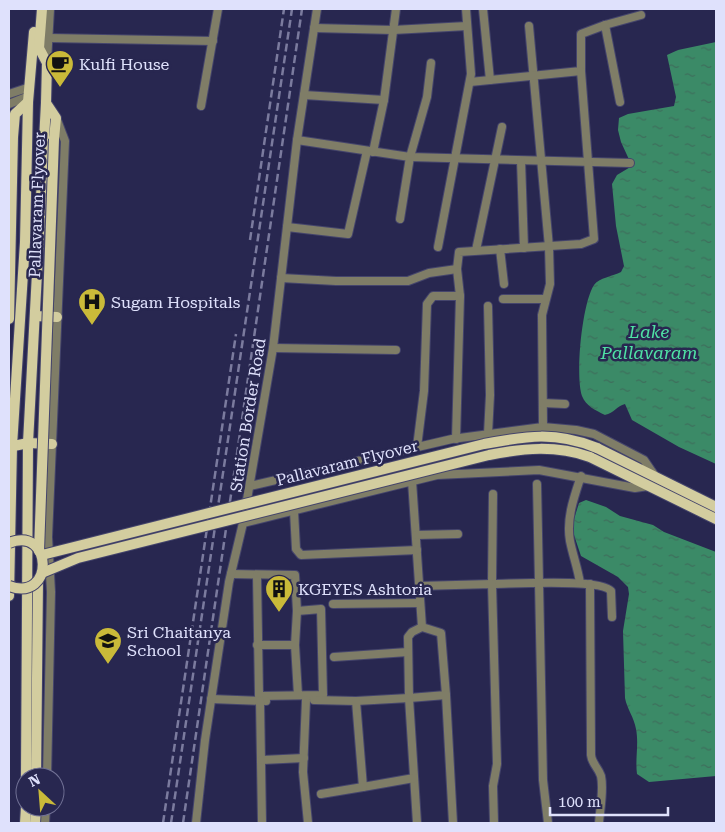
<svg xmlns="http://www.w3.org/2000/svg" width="725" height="832" font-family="'Roboto Serif',serif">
  <defs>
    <pattern id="water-ripples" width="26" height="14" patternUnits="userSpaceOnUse" patternTransform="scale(1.25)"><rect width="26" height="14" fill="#3b8a67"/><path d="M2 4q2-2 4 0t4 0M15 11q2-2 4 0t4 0" fill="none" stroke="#3e6e5c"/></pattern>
  </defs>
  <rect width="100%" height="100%" fill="#282750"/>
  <g fill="url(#water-ripples)">
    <path d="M716,42V464L679,447L632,420L625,404C617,406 614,413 605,415C595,410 586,406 582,396C575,376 582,303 594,285C599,278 613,276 621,272L624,266L616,226L612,184L617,175L632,166L621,142L618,130L619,118L628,114L674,106L676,97L667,55L678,50Z"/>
    <path d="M586,500L606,507L620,516L653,525L664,532L716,552V776L649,782L637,774C635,759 639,744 636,729C634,717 627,709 625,698L623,631L629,594L628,587L618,577L581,556L574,535V519L579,503Z"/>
  </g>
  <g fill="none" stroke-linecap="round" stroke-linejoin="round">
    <defs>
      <g id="minor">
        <polyline points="483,9 490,80"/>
        <polyline points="605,25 641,15"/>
        <polyline points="529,26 549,247 550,284 542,315 543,427"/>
        <polyline points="314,28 393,30 467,26"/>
        <polyline points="49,38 213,41"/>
        <polyline points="47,62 50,9"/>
        <polyline points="470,82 581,71 581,34 605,25 620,102"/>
        <polyline points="9,94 30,87"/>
        <polyline points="304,95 384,100"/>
        <polyline points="9,104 29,96"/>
        <polyline points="201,106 218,9"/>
        <polyline points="297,140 410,157 630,163"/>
        <polyline points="373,152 384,100 396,9"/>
        <polyline points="521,161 524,248"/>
        <polyline points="400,219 410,157 427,97 431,63"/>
        <polyline points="287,227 348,234 367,151"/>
        <polyline points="438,247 471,74 466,9"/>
        <polyline points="500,249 504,284"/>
        <polyline points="476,250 502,127"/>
        <polyline points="281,278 336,281 408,281 429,273 457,269"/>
        <polyline points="503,299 545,299"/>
        <polyline points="488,306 490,395 488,434"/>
        <polyline points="273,348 396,350"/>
        <polyline points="543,403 565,404"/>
        <polyline points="456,439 460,296 457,269 459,252 581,244 594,239 581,71"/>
        <polyline points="417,447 424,391 427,304 433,296 460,296"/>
        <polyline points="412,481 422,627 412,632 408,637 409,698 446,695 441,633 422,627"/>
        <polyline points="537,484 543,780 548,823"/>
        <polyline points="250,486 452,439 543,427 576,430 594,434 644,460 655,476"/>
        <path d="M493,494L492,584C512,584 601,578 611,591L612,617"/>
        <polyline points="294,511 296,549 301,555 417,550"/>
        <polyline points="243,523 437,475 539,470 635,488 648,486"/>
        <polyline points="416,535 458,534"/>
        <polyline points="231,574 295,575 297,611"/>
        <polyline points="257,576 259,696 323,695 321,609 297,611 295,645 298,695"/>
        <path d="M580,583C578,569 573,556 570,541C566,519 574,497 581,476"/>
        <path d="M590,584L591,755C592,764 598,767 601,776C604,790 600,809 599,823"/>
        <polyline points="419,586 492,584 497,764 493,786 494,823"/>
        <polyline points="333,604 420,603"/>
        <polyline points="257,645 295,645"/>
        <polyline points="334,657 408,652"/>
        <polyline points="446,695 453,823"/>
        <polyline points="211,699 266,701"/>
        <polyline points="306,700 303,772 308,823"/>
        <polyline points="314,700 356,701 409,698 417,823"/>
        <polyline points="260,701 262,823"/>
        <polyline points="356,701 363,787 414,778"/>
        <polyline points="262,760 304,758"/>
        <polyline points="47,777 51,592 48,537 65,141 57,120"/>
        <polyline points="321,794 363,787"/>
        <polyline points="45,823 46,807"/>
        <polyline points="196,823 205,740 229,582 243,523 273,348 297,140 317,9"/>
      </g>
      <g id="major">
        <polyline points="46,103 56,118 54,139"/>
        <polyline points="35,316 57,317"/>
        <polyline points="9,319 13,137 15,114 28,102"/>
        <polyline points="9,447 28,443 52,444"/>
        <polyline points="597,448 716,507"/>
        <polyline points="590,457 716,519"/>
        <polyline points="9,596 12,446 25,242 28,102 34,32"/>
        <polyline points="26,777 28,443 46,103 47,63 39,48 42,9"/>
        <polyline points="36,777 38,580"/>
        <polyline points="25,823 26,807"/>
        <polyline points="35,823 36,807"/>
      </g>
    </defs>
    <use href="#minor" stroke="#45456c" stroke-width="10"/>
    <use href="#major" stroke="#45456c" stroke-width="12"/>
    <use href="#minor" stroke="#7f7d67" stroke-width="8"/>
    <use href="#major" stroke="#d3cd9f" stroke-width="10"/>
    <g stroke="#7b7b9e" stroke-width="2.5" stroke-dasharray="8 4" stroke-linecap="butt">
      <polyline points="250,240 284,9"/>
      <polyline points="163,823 236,334"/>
      <polyline points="171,823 292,9"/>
      <polyline points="183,823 302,9"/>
    </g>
    <defs>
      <g id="major-bridge">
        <path d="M9,543C53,525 55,603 9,586"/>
        <polyline points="39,551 54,139"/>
        <path d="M42,555L484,444C527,436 555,431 597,448"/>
        <path d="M42,573L78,558L489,455C524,448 556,445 590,457"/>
      </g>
    </defs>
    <use href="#major-bridge" stroke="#45456c" stroke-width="12" stroke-linecap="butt"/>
    <use href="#major-bridge" stroke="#d3cd9f" stroke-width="10"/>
  </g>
  <defs>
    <symbol id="cafe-pin" viewBox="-11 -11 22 30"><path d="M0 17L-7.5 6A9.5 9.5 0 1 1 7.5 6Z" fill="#caba39" stroke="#282750"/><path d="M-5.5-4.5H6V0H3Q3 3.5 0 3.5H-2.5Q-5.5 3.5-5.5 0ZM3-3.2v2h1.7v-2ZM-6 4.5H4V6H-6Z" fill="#111"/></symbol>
    <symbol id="hospital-pin" viewBox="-11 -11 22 30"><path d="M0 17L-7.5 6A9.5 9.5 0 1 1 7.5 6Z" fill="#caba39" stroke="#282750"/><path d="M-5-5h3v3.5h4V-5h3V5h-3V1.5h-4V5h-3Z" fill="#111"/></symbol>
    <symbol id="building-pin" viewBox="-11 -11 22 30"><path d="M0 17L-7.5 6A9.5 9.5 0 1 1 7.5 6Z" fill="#caba39" stroke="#282750"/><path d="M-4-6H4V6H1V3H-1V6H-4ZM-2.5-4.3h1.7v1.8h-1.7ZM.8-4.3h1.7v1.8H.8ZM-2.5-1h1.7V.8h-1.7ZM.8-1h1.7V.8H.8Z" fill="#111"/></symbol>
    <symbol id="school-pin" viewBox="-11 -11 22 30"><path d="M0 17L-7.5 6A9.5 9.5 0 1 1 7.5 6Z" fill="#caba39" stroke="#282750"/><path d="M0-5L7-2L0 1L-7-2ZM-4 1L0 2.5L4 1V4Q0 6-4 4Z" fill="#111"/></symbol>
  </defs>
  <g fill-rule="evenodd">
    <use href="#cafe-pin" x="44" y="48" width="32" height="43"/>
    <use href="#hospital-pin" x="76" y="286" width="32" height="43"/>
    <use href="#building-pin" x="263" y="573" width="32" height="43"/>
    <use href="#school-pin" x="92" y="625" width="32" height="43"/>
  </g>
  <g text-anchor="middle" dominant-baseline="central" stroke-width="5" stroke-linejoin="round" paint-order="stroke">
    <g font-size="16" fill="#dfe1fc" stroke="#282750" text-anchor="start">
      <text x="79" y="64">Kulfi House</text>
      <text x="111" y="302">Sugam Hospitals</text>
      <text x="298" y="589">KGEYES Ashtoria</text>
      <text x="127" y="632">Sri Chaitanya<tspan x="127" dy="18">School</tspan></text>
    </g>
    <g font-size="16" fill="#dfe1fc" stroke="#282750">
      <text transform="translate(37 205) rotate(-88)">Pallavaram Flyover</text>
      <text transform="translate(248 415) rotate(-81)">Station Border Road</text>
      <text transform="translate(347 463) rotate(-14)">Pallavaram Flyover</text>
    </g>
    <g font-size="18" font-style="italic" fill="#4fe1a4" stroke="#282750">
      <text x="649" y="331">Lake<tspan x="649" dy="21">Pallavaram</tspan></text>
    </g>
  </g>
  <rect width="725" height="832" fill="none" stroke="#dfe1fc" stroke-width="20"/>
  <g transform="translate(40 792) rotate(334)"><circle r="24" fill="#282750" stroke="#717195"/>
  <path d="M0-4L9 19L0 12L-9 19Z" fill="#caba39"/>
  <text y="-8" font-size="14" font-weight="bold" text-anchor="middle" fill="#dfe1fc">N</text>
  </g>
  <path d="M550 807v8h118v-8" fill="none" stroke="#dfe1fc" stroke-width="2.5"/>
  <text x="558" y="807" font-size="15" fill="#dfe1fc" stroke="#282750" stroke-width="4" paint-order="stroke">100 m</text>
</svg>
